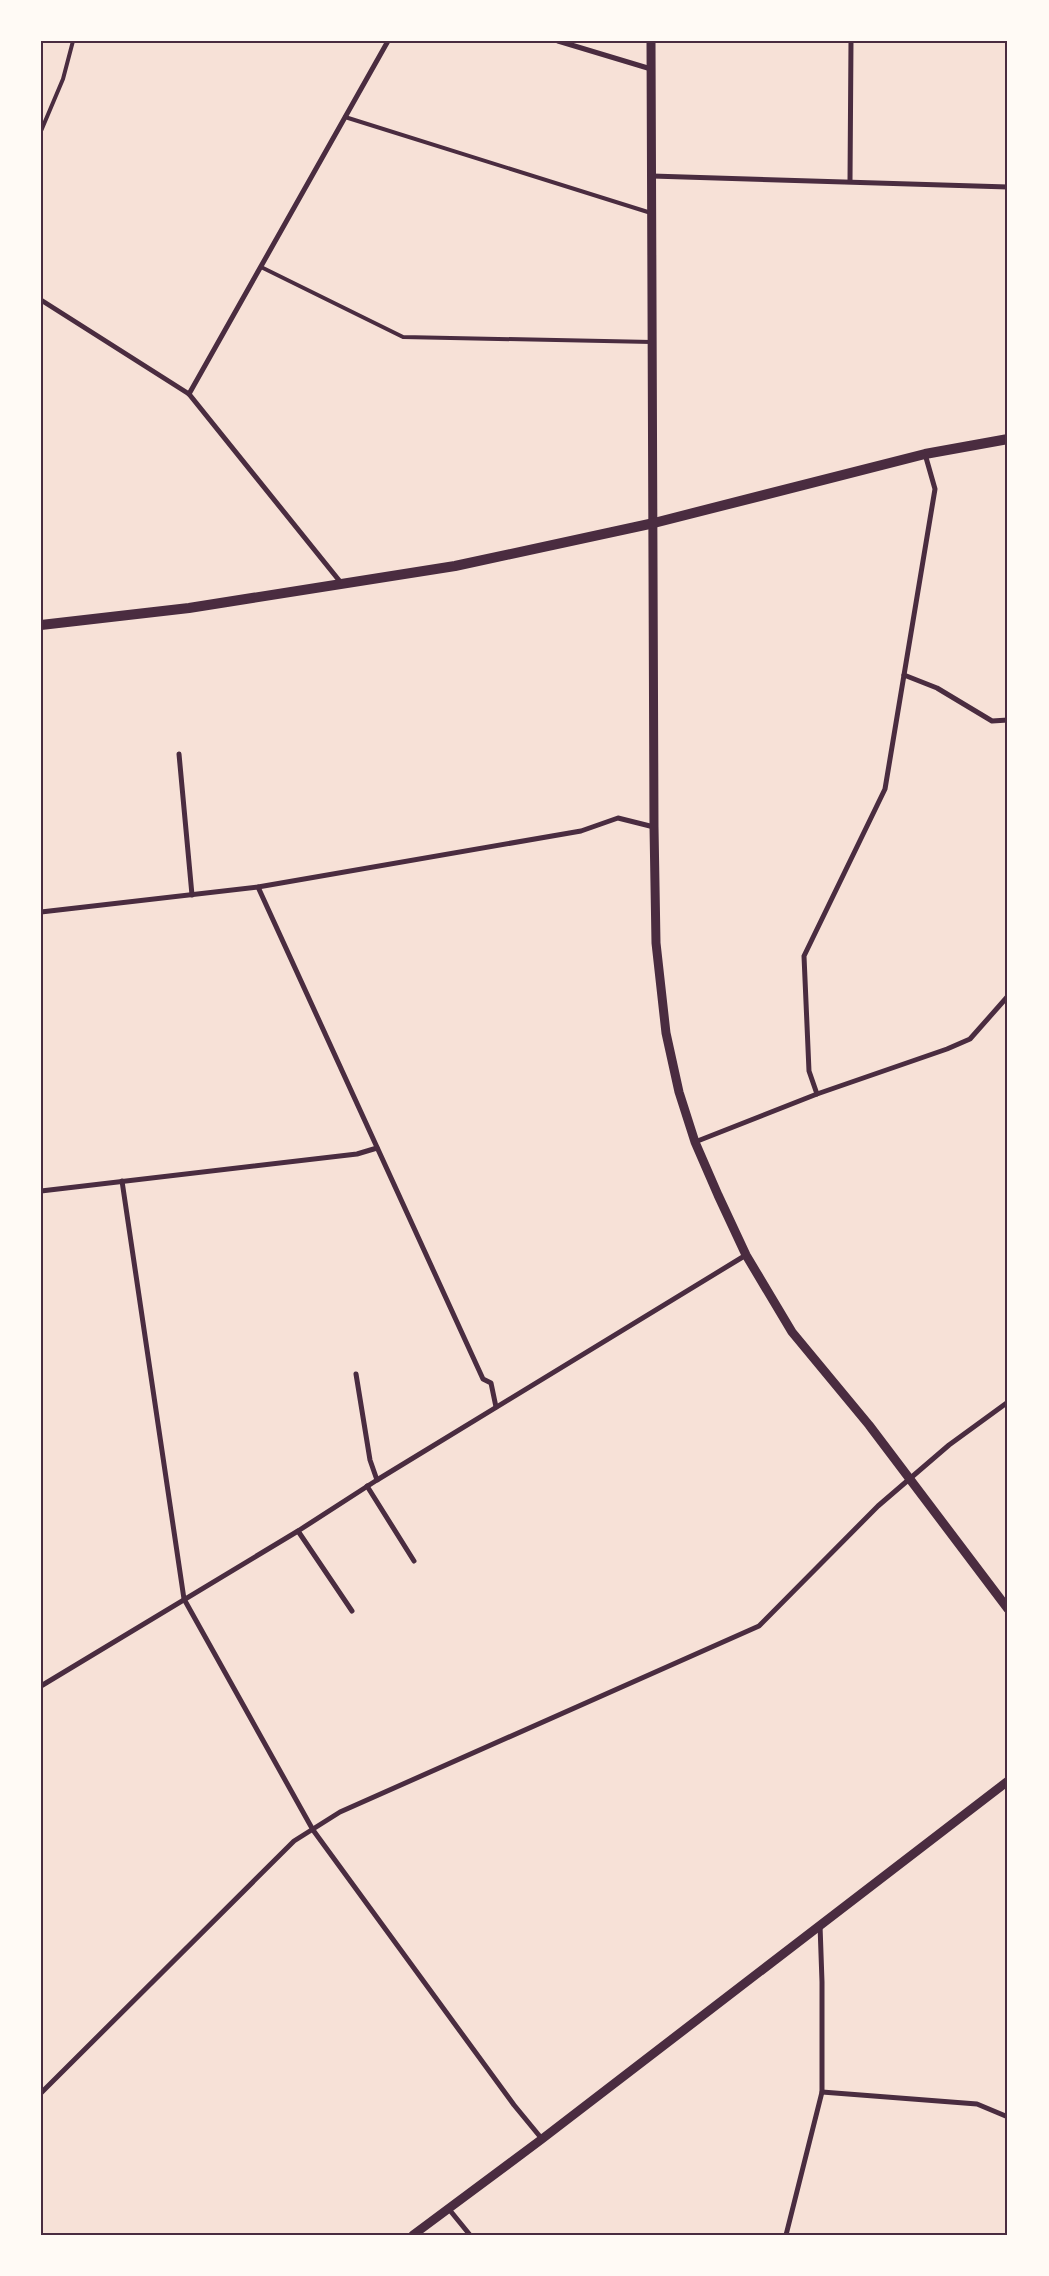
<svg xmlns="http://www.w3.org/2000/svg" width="1049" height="2276" font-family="'Varela Round',sans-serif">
  <rect width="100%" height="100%" fill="#f7e1d7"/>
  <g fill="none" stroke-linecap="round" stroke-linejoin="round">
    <g stroke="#4a2c40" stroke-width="4">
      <polyline points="345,117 651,213"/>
      <polyline points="41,131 63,79 73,41"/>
      <polyline points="261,267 403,337 652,342"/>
    </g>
    <g stroke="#4a2c40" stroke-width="5">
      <polyline points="558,41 651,69"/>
      <polyline points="652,176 1008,187"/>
      <polyline points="850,181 851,41"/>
      <polyline points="41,300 189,394 342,584"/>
      <polyline points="189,394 388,41"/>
      <polyline points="904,675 937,688 992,721 1008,720"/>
      <polyline points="179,754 192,895"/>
      <polyline points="258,887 483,1379 491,1383 496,1407"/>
      <polyline points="41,912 258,887 581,831 618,818 654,827"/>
      <polyline points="817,1094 809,1071 804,956 885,789 935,489 925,454"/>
      <polyline points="695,1142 817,1094 947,1049 970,1039 1008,996"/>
      <polyline points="122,1181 184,1599 313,1830 514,2105 542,2139"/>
      <polyline points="41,1191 357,1154 377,1148"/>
      <polyline points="356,1374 370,1460 377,1480"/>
      <polyline points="367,1486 414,1561"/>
      <polyline points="298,1531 352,1611"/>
      <polyline points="41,1686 298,1531 377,1480 746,1255"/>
      <polyline points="822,2092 977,2104 1008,2117"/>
      <polyline points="41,2093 294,1841 340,1812 759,1626 878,1506 949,1445 1008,1402"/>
      <polyline points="448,2208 470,2235"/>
      <polyline points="786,2235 822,2092 822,1982 820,1925"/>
    </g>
    <g stroke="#4a2c40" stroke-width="9">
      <polyline points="651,41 654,827 656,943 666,1033 679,1092 695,1142 718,1195 746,1255 792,1332 869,1425 1008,1609"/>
      <polyline points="413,2235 542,2139 1008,1781"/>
    </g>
    <polyline stroke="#4a2c40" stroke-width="10" points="41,625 189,608 455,566 654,523 925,454 1008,439"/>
  </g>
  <rect width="1049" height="2276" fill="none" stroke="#fffaf5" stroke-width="85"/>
  <rect x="42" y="42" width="964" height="2192" fill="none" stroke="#4a2c40" stroke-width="2"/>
</svg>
